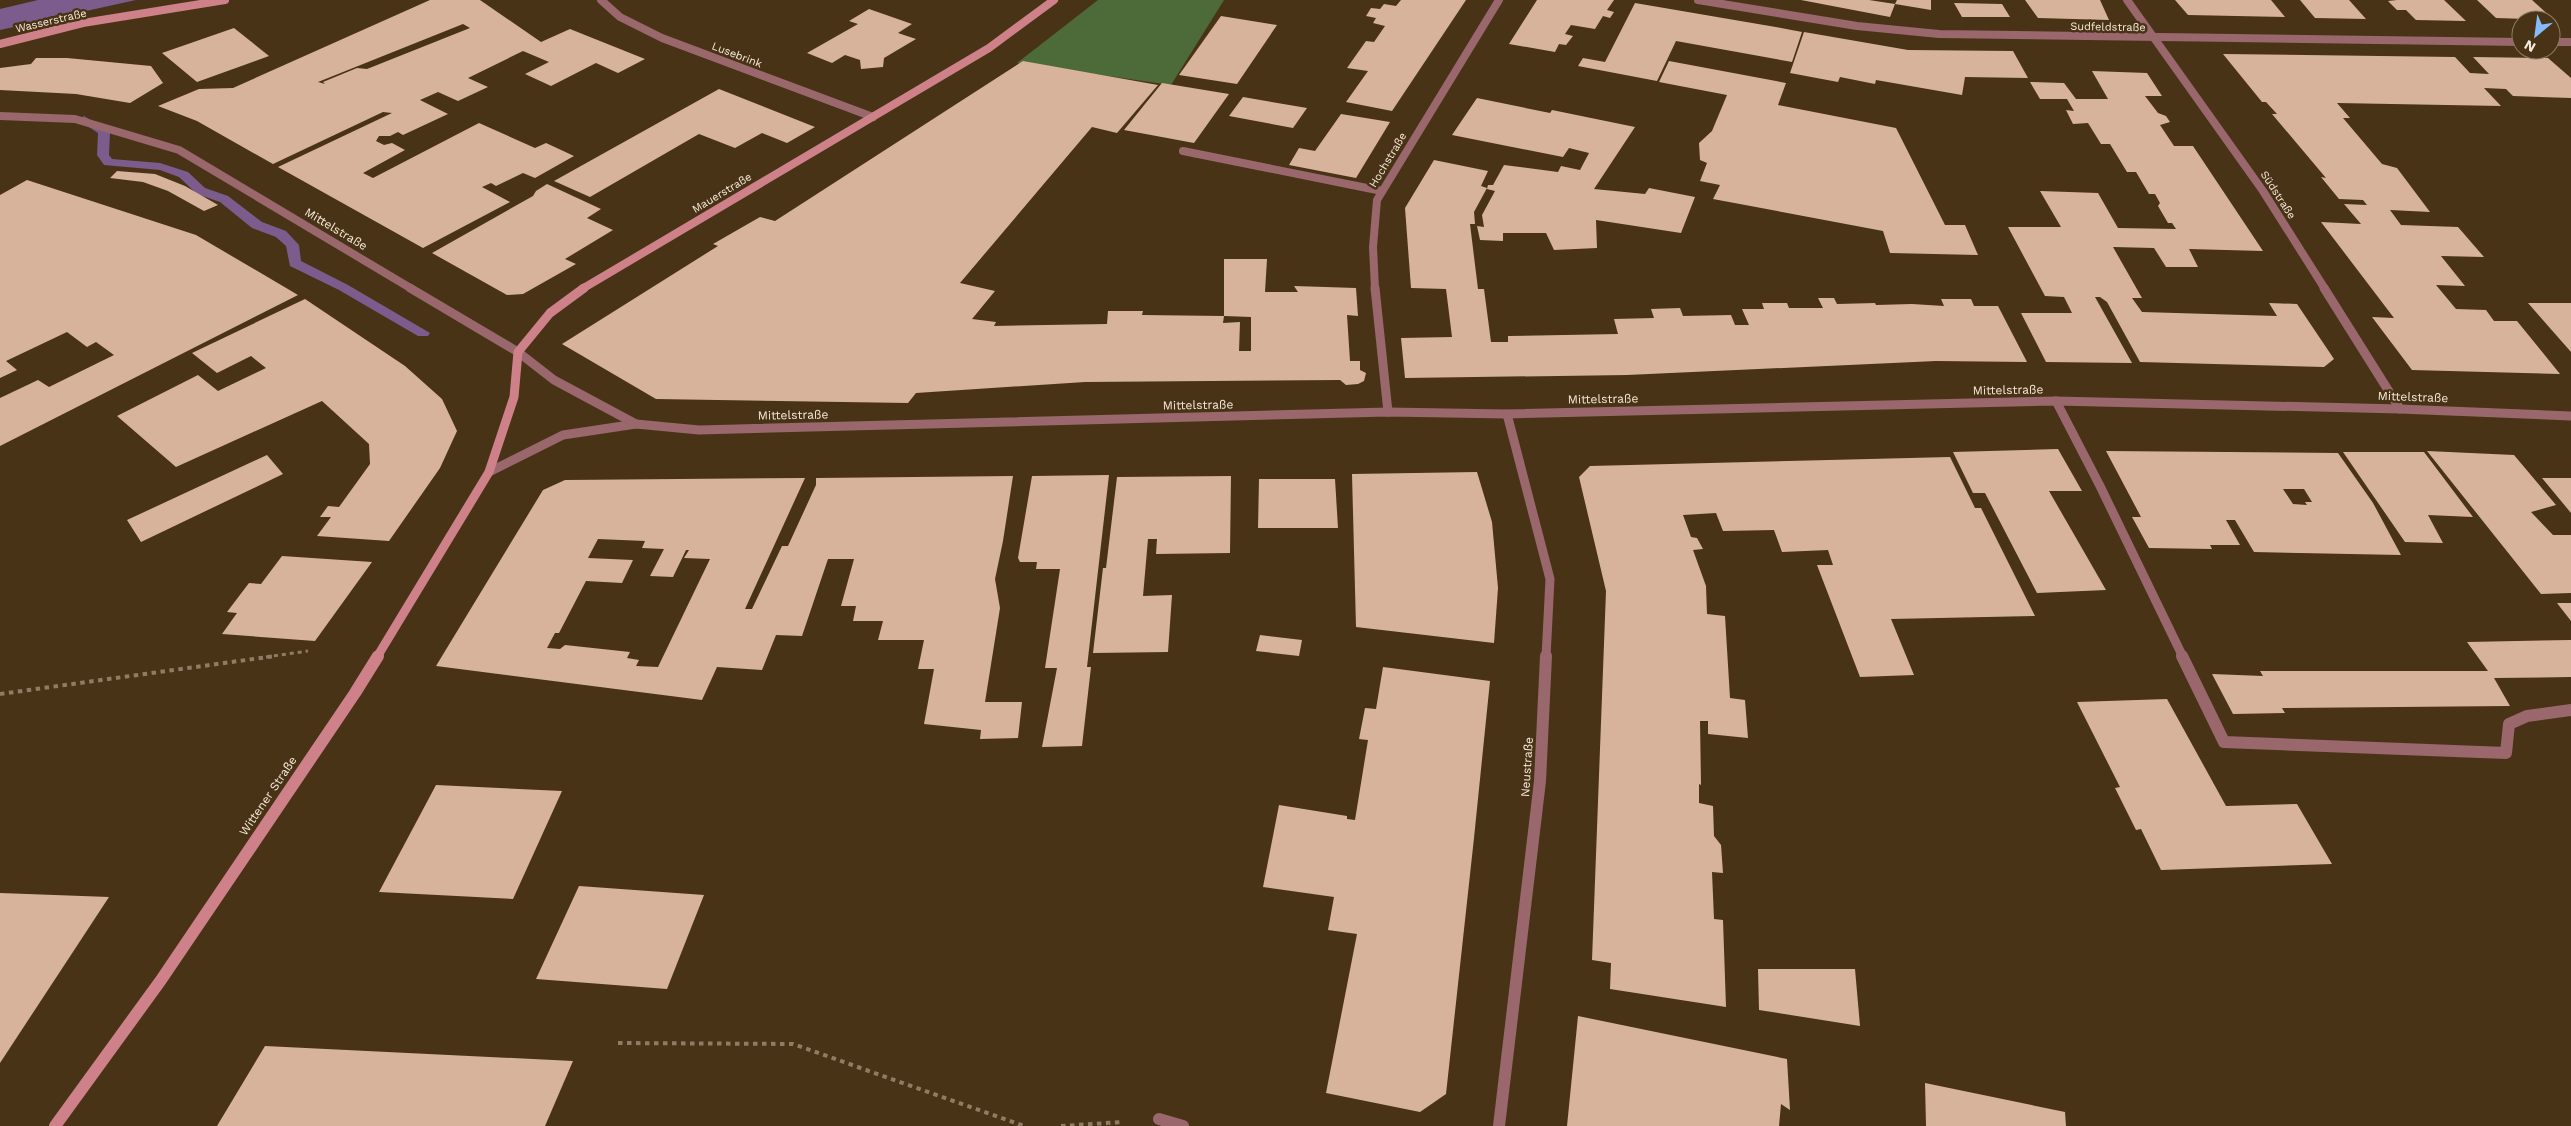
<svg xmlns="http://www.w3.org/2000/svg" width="2571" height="1126" font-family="'Work Sans',sans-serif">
  <rect width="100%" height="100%" fill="#483316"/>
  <polygon fill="#4d6a39" points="1098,0 1224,0 1171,85 1017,63"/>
  <polygon fill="#7b5c8c" points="38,0 136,0 0,30 0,9"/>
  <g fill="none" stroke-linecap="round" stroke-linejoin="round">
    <polygon fill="#7b5c8c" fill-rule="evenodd" points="84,116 110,132 109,155 112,159 160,163 188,172 205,188 228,196 262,222 286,231 299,245 301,261 348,285 430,333 428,336 418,336 339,290 290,266 286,246 276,237 252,228 220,202 197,194 179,177 160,170 104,165 97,155 98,133 78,120"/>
  </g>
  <g fill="#d8b39c" fill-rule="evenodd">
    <path d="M430,0H480L541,42L570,29L645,59L618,73L596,63L551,86L525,74L549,62L523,51L468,78L488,87L458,101L438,92L420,100L448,114L403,135L398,132L390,136H379L376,141L384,145L392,143L405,150L363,173L373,178L479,123L535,148L546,143L574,156L535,178L523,173L496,186L491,183L482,187L510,202L423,248L278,167L392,113L383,112L273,164L197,121L158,106L199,89L233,88ZM463,24L470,28L367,69L357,68L323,82L325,84L318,82Z"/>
    <polygon points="1401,0 1466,0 1392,111 1346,102 1368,71 1347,68 1366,41 1374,42 1385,26 1373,23 1376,18 1366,16 1371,8 1380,9 1384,4 1396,6"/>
    <polygon points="1537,0 1614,0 1607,10 1614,12 1610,18 1603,16 1595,29 1571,25 1565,34 1573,36 1566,45 1559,44 1555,52 1509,44"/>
    <polygon points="1801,0 1869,0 1895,4 1897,0 1931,0 1931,10 1895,4 1890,17"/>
    <polygon points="2025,0 2100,0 2109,20 2038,18"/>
    <polygon points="2175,0 2271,0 2285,17 2188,15"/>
    <polygon points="2300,0 2349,0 2366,19 2315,18"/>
    <polygon points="2397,0 2444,0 2466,21 2416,20 2406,10 2397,10 2388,1"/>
    <polygon points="2477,0 2532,0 2554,20 2496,18"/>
    <polygon points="1635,3 1781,28 1802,32 1792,62 1676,41 1657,81 1578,66 1583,58 1605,62"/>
    <polygon points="1954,3 2002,4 2010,17 1962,17"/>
    <polygon points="869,9 912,24 898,33 916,39 884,58 883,67 861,69 860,60 845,55 832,63 807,53 858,24 849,21"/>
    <polygon points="1221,16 1277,25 1237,84 1179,75"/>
    <polygon points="234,28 269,56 197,82 162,53"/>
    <polygon points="1804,32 1908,50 2013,51 2028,78 1965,77 1962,95 1876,80 1875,84 1840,77 1838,82 1790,73"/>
    <polygon points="2223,54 2455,57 2470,73 2489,74 2473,57 2548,58 2571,78 2571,98 2513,96 2506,89 2484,88 2501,106 2337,103 2350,118 2343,118 2382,164 2397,168 2430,212 2390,210 2401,225 2458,227 2484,257 2441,256 2465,286 2436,285 2456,309 2486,310 2494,321 2517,321 2560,374 2412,370 2372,317 2394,318 2321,222 2361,224 2344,204 2367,205 2363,200 2339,199 2321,177 2326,178 2272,114 2277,114 2266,102 2262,102"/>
    <polygon points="36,58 67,58 151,66 163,83 130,103 76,94 0,90 0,68 31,64"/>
    <path d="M1023,61L1158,85L1117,133L1092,127L960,283L995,291L972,319L996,322L994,326L1107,324L1108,311H1143L1142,315L1224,316V259H1267L1265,292H1298L1294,286L1356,288L1358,316L1347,315L1350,361H1360V370L1366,373L1364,381L1358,384L1346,385L1340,380L1085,382L916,393L908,403L656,399L562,344L718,246L713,244L760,217L775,221ZM1224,316L1251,317V351H1239L1240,322L1223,323Z"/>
    <polygon points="1669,61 1786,83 1778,105 1896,128 1945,225 1965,225 1978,255 1890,253 1883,231 1713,199 1720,185 1700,181 1707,163 1700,160 1699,143 1712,131 1727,95 1659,82"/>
    <polygon points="2092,71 2147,73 2162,96 2145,96 2158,113 2166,116 2170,122 2160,125 2174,146 2193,146 2263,251 2189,249 2198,267 2166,267 2154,248 2113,247 2142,298 2132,298 2142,312 2277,316 2269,303 2297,304 2334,359 2324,367 2140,362 2107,302 2100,297 2095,297 2132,363 2046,362 2021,313 2072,313 2064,297 2045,296 2008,227 2061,227 2040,191 2098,193 2118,228 2176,229 2172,223 2168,223 2158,206 2160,203 2155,194 2149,194 2136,172 2127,172 2110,144 2101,144 2088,123 2073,124 2066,110 2074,111 2067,99 2040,99 2030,82 2064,83 2076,99 2108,99"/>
    <polygon points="1162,83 1229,94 1194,143 1124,130"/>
    <polygon points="719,89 815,127 787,143 762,133 735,148 699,134 590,197 554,181"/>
    <polygon points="1243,97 1307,108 1293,128 1229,116"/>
    <polygon points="1477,98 1550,113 1552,110 1635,127 1594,189 1645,194 1649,188 1695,197 1681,233 1596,220 1597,248 1554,250 1546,233 1503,233 1503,241 1480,240 1477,226 1484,227 1482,215 1495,191 1487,189 1488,185 1493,185 1504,165 1558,172 1561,166 1580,170 1589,153 1569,148 1563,157 1452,135"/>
    <polygon points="1341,114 1390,122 1356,178 1289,165 1299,148 1315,151"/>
    <polygon points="1434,160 1488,171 1481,186 1487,188 1474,212 1475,224 1470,224 1478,289 1484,289 1491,342 1508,342 1508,336 1618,334 1614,319 1654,318 1651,309 1680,308 1683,316 1731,315 1735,325 1749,325 1742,309 1764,309 1762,303 1787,303 1789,308 1823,308 1818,298 1834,298 1837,304 1875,303 1876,305 1912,304 1944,306 1941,299 1971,299 1974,306 1998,306 2027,362 1936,361 1627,375 1405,378 1401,338 1452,337 1446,289 1411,288 1405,208"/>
    <polygon points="117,171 155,174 185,186 218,205 204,211 168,191 143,182 110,178"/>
    <polygon points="27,180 196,235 298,295 0,446 0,398 38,380 49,387 114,355 96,342 87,347 67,332 6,361 17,370 0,378 0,195"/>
    <polygon points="547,184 601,209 587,218 613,230 565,259 576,264 523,294 507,295 432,253 533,196 536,191"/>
    <polygon points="305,299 405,366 442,399 457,431 440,468 389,541 317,536 331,517 320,517 328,506 339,507 370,464 369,444 322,401 176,467 117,416 198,375 218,391 266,368 251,356 217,373 192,353"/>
    <polygon points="2528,303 2571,303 2571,352"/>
    <polygon points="2058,449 2082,491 2049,491 2106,590 2037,593 1985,493 1973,493 1953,452"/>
    <path d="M2106,451L2338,453L2373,503L2401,555L2254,552L2235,520H2226L2240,545H2210L2212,549L2149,548L2132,517H2141ZM2283,489H2304L2312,502H2305L2307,505L2293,504Z"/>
    <polygon points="2427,451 2514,455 2556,505 2531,512 2553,535 2571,535 2571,593 2541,594"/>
    <polygon points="2343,452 2424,452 2473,517 2428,515 2443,543 2405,542"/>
    <polygon points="267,455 283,474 141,542 127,520"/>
    <polygon points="1950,457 1975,508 1981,508 2035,616 1891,619 1914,675 1860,677 1817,565 1833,565 1828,550 1782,552 1774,530 1723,531 1716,513 1683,515 1691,537 1697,538 1703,549 1693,550 1706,586 1707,614 1725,616 1730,698 1745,700 1748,738 1708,734 1708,721 1700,721 1701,785 1699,784 1699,803 1713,806 1714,836 1721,845 1723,873 1712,872 1714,919 1723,920 1726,1007 1610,989 1611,963 1592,960 1606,591 1579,477 1590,466"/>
    <polygon points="1477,472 1492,522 1498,588 1494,643 1356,627 1352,474"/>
    <polygon points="1109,475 1087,667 1091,667 1082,746 1042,747 1057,668 1045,668 1060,569 1036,569 1037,562 1020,562 1018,558 1032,476"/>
    <path d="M1013,476L1003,541L995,579L1000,608L985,702H1022L1018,738L980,739L981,730L924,724L934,669H918L924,640H878L883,621H853L856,606H841L854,559H828L802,636L776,635L762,670L717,667L702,700L436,666L543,490L565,480L805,478L745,609H752L782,546H788L816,485V478ZM598,539L645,541L642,548L664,549L650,576L673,577L686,550H689L684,558L710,559L658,667L636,666L639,660L627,658L630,652L565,645L560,649L547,648L555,633H559L586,581L622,583L633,560L588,558Z"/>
    <polygon points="1231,476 1230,553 1156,554 1157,539 1148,539 1143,596 1172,595 1168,652 1093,653 1103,568 1106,568 1117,477"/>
    <polygon points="2542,478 2571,478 2571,513"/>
    <polygon points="1259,479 1335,479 1338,528 1258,528"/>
    <polygon points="282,556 372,562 315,641 222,634 237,613 227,612 249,583 261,584"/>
    <polygon points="2557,603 2571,603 2571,621"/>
    <polygon points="1260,635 1302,640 1299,656 1256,651"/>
    <polygon points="2571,640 2571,677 2494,678 2510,706 2282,708 2285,713 2233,714 2212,674 2263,676 2260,671 2488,671 2467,642"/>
    <polygon points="1383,667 1490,681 1474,838 1447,834 1474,838 1446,1094 1420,1112 1326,1093 1357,934 1328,930 1334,897 1263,887 1279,805 1347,816 1347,819 1355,820 1368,740 1359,739 1365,708 1376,709"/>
    <polygon points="2167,699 2226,806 2297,804 2332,864 2161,870 2141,829 2136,830 2115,788 2120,787 2077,702"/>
    <polygon points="436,785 562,791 513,899 379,892"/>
    <polygon points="579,886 704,895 667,989 536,979"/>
    <polygon points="0,893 109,897 0,1063"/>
    <polygon points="1758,969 1855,969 1860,1026 1759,1010"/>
    <polygon points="1578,1016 1787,1059 1790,1110 1781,1104 1779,1126 1567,1126"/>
    <polygon points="265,1046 573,1061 545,1126 217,1126"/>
    <polygon points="1925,1083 2065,1112 2066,1126 1926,1126"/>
  </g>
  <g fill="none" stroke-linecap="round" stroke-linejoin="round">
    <polyline stroke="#8e7c65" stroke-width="3" stroke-dasharray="4 4" stroke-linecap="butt" points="266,657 308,651"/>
    <g stroke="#8e7c65" stroke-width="4" stroke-dasharray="4.5 4.5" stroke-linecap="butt">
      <polyline points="0,694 275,656"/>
      <polyline points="618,1043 793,1044 1024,1126"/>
      <polyline points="1061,1126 1123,1122"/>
    </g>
    <polyline stroke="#99676c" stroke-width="8" points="1183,151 1382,191"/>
    <polyline stroke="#99676c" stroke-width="9" points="2056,401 2100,486 2183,657"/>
    <polyline stroke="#99676c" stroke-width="12" points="2182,656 2224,742 2506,753 2509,724 2527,716 2571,710"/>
    <g stroke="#99676c" stroke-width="8">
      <polyline points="601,0 620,17 662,38 873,117"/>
      <polyline points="1698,0 1857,26 1939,34 2521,42"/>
      <polyline points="2127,0 2263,191 2325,289"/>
      <polyline points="2551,42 2571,42"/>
      <polyline points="0,116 75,119 179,150 412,289"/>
      <polyline points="1375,289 1373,247 1377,200 1499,0"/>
    </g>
    <g stroke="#99676c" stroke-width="9">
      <polyline points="410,288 518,352 554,380 636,424"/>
      <polyline points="1375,288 1388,412"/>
      <polyline points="2324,288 2400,409"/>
      <polyline points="1507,414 1550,579 1546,657"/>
      <polyline points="489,472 563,435 636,424 699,430 1388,412 1507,414 2056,401 2400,409 2571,416"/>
    </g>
    <g stroke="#99676c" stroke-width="12">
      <polyline points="1159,1119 1183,1126"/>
      <polyline points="1499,1126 1540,781 1546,656"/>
    </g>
    <g stroke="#ce8188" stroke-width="8">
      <polyline points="0,44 83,23 225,0"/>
      <polyline points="582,289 989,48 1054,0"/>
    </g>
    <polyline stroke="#ce8188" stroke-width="9" points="377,657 489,472 514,397 518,352 550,313 584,288"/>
    <polyline stroke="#ce8188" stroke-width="12" points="55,1126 161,980 355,693 378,656"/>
  </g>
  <g text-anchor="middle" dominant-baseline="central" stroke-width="5" stroke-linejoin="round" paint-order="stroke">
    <g font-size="11" fill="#f7e9d9" stroke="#483316">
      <text transform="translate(51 21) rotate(-13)">Wasserstraße</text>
      <text transform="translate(2108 27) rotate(1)">Sudfeldstraße</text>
      <text transform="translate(737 55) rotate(21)">Lusebrink</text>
      <text transform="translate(1388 160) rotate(-59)">Hochstraße</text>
      <text transform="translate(722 193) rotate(-31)">Mauerstraße</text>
      <text transform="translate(2278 195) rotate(57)">Südstraße</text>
    </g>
    <g font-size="12" fill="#f7e9d9" stroke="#483316">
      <text transform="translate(336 229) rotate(31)">Mittelstraße</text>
      <text transform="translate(2008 390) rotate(-1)">Mittelstraße</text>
      <text transform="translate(2413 397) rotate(2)">Mittelstraße</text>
      <text transform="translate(1603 399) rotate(-1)">Mittelstraße</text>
      <text transform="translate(1198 405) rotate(-1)">Mittelstraße</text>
      <text transform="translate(793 415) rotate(-1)">Mittelstraße</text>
      <text transform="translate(1527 767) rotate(-86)">Neustraße</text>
      <text transform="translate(268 796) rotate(-56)">Wittener Straße</text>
    </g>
  </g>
  <g transform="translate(2536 35) rotate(209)"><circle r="24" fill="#483316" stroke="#8e7c64"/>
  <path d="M0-4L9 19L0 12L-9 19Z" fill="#85bbfb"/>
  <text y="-8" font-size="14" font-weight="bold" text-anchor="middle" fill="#f7e9d9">N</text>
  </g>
</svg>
